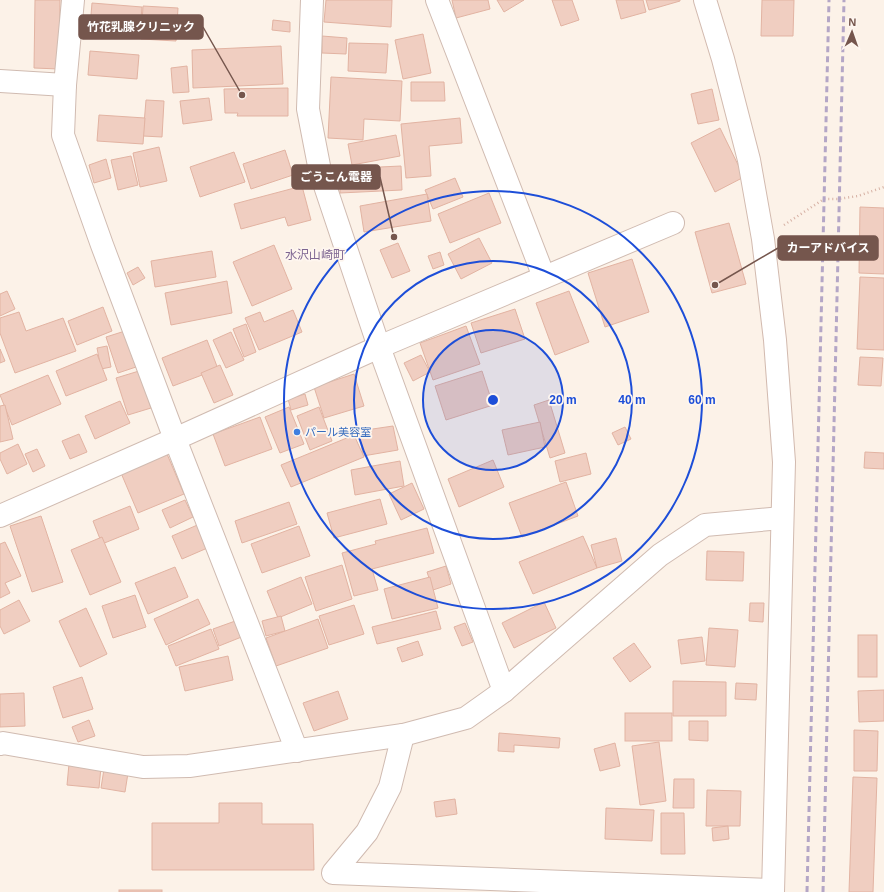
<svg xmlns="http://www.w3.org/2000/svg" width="884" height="892" font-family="Arial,'Noto Sans JP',sans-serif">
  <rect width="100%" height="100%" fill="#fcf2e8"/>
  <g fill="#f0cec1" stroke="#e2b3a2">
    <polygon points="35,0 60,0 59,69 34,68"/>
    <polygon points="326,0 392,0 391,27 324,22"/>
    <polygon points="452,0 488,0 490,9 456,18"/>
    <polygon points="497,0 524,0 504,12"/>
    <polygon points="552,0 572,0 579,20 561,26"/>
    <polygon points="616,0 643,0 646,12 621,19"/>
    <polygon points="646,0 680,0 680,1 649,10"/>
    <polygon points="762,0 794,0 793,36 761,36"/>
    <polygon points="92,3 142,7 140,31 90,27"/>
    <polygon points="143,6 178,8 176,41 141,39"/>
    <polygon points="273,20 290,22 290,32 272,30"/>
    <polygon points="423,34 431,73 403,79 395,40"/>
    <polygon points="322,36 347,38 346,54 322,53"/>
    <polygon points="349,43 388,44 386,73 348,71"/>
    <polygon points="281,46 283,84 193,88 192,50"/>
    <polygon points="90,51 139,55 137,79 88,75"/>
    <polygon points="187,66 189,92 173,93 171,68"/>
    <polygon points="331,77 402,81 400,121 364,119 363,140 328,138"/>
    <polygon points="411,82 444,82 445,101 411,101"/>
    <polygon points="288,88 288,116 237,116 238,113 225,113 224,89"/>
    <polygon points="712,89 719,120 698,124 691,94"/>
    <polygon points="209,98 212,120 183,124 180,101"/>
    <polygon points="146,100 164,101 162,137 143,136"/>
    <polygon points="99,115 145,118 143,144 97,141"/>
    <polygon points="460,118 462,143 429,146 431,176 406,178 401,124"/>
    <polygon points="720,128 744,177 715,192 691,143"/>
    <polygon points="396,135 400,156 352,165 348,144"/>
    <polygon points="159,147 167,181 140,187 133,153"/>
    <polygon points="285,150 293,175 251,189 243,164"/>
    <polygon points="234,152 245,182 200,197 190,167"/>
    <polygon points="131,156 138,185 118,190 111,160"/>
    <polygon points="106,159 111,178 94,183 89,165"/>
    <polygon points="401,166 402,190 340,193 340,182 360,181 359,168"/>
    <polygon points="455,178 463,197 433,209 425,190"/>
    <polygon points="302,186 311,220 288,226 285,217 241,229 234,204"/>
    <polygon points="489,193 501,223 450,243 438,214"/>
    <polygon points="427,194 431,221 364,232 360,206"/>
    <polygon points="860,207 884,208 884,274 859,273"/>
    <polygon points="729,223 746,284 712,293 695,232"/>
    <polygon points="479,238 492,263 461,279 448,254"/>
    <polygon points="398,243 410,271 392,278 380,250"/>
    <polygon points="274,245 292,289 252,306 233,262"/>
    <polygon points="212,251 216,277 155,287 151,261"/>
    <polygon points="440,252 444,265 433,269 428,256"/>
    <polygon points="632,259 649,312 605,327 588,273"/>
    <polygon points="138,267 145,278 133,285 127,273"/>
    <polygon points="860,277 884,278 884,350 857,349"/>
    <polygon points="227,281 232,313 171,325 165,293"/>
    <polygon points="7,291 15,309 0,316 0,294"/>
    <polygon points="569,291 589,342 555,355 536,303"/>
    <polygon points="103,307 112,331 77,345 68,321"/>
    <polygon points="515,309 525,339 481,353 471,323"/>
    <polygon points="293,310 302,332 259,350 245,318 260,312 264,322"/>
    <polygon points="19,312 26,331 63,318 76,351 15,373 0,333 0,318"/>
    <polygon points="246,324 256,352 244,357 233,329"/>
    <polygon points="466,326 480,364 433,380 420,343"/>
    <polygon points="125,331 136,367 118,373 106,337"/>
    <polygon points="231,332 244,360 226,368 213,340"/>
    <polygon points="207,340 218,369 173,386 162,358"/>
    <polygon points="107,346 111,367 101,369 97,348"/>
    <polygon points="0,349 5,361 0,363"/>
    <polygon points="97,354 107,380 66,396 56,371"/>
    <polygon points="421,355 430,372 413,381 404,363"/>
    <polygon points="860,357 883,358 881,386 858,385"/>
    <polygon points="220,365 233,395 214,403 201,373"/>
    <polygon points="139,371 151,408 128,415 116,378"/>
    <polygon points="482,371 493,405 446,420 435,386"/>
    <polygon points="354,374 364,406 324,418 314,387"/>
    <polygon points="48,375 61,404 12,425 0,395"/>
    <polygon points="305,394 308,405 291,410 288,399"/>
    <polygon points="549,400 565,453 550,458 534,405"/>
    <polygon points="120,401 130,423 95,439 85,416"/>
    <polygon points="5,405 13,439 0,442 0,406"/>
    <polygon points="289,407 304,444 280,453 265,417"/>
    <polygon points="319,407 332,441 310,450 297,416"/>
    <polygon points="260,417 272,449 225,466 213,434"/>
    <polygon points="540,422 545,447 508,455 502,430"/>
    <polygon points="393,426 398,450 363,456 359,431"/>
    <polygon points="625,427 631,439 618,445 612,433"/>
    <polygon points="79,434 87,452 70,459 62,441"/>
    <polygon points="354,435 364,457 291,487 281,465"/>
    <polygon points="18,444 27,464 7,474 0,459 0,453"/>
    <polygon points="37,449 45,466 33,472 25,454"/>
    <polygon points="865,452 884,453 884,469 864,468"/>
    <polygon points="586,453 591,474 560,482 555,461"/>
    <polygon points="167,454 184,494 138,513 121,473"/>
    <polygon points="493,460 504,487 459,507 448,479"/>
    <polygon points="400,461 404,486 355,495 351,470"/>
    <polygon points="566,482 578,516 522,537 509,503"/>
    <polygon points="412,483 424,509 401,520 389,494"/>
    <polygon points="380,499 387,524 334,538 327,513"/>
    <polygon points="185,500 193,517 170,528 162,510"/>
    <polygon points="289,502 297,524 242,543 235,521"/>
    <polygon points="130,506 139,529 102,544 93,521"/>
    <polygon points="41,516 63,582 32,592 10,526"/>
    <polygon points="202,523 212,546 182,559 172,536"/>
    <polygon points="299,526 310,556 262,573 251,544"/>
    <polygon points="427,528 434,553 372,569 378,590 354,596 342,553 376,544 375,541"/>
    <polygon points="583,536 597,568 533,594 519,562"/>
    <polygon points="102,537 121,582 90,595 71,550"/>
    <polygon points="616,538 622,561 597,568 591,545"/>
    <polygon points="5,542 21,576 5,583 10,593 0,598 0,544"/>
    <polygon points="707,551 744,552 743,581 706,580"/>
    <polygon points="342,565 352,599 316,611 305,577"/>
    <polygon points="446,566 451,584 433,590 427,572"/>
    <polygon points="175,567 188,597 148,614 135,583"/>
    <polygon points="301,577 312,604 278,618 267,591"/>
    <polygon points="430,577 438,608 392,619 384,589"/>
    <polygon points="135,595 146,627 113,638 102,606"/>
    <polygon points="198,599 210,624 166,645 154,619"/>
    <polygon points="19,600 30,621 4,634 0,626 0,610"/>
    <polygon points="544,602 556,628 514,648 502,623"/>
    <polygon points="750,603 764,603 763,622 749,621"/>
    <polygon points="354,605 364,634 329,645 319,616"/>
    <polygon points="86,608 107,654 80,667 59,621"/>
    <polygon points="436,611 441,629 377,644 372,627"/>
    <polygon points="281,616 285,631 266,636 262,621"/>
    <polygon points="318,619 328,648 276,666 266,638"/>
    <polygon points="238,620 244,636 219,646 213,629"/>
    <polygon points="465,623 473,642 462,646 454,627"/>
    <polygon points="709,628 738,630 735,667 706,665"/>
    <polygon points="211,629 219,649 176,666 168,646"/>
    <rect x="858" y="635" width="19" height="42"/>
    <polygon points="702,637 705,661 681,664 678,640"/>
    <polygon points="418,641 423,655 402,662 397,648"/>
    <polygon points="634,643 651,667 630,682 613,658"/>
    <polygon points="228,656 233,680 185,691 179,667"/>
    <polygon points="82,677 93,709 63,718 53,687"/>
    <polygon points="673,681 726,682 726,716 673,716"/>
    <polygon points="736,683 757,684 756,700 735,699"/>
    <polygon points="884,690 884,721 859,722 858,691"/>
    <polygon points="338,691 348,719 314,731 303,703"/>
    <polygon points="24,693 25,726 0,727 0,694"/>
    <rect x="625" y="713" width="47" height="28"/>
    <polygon points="89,720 95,736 78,742 72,727"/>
    <polygon points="689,721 708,721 708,741 689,740"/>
    <polygon points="854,730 878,731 877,771 854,771"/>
    <polygon points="499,733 560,738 559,748 514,745 514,752 498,751"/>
    <polygon points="659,742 666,801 640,805 632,746"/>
    <polygon points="615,743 620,766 600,771 594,749"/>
    <polygon points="69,764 101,767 99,788 67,785"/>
    <polygon points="104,769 128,773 125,792 101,788"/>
    <polygon points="853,777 877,778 873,892 849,892"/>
    <polygon points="674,779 694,779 694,808 673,808"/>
    <polygon points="707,790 741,791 740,826 706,826"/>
    <polygon points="455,799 457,814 436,817 434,802"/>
    <polygon points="219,803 262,803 262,824 313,824 314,870 152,870 152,823 219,823"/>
    <polygon points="606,808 654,810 652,841 605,839"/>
    <polygon points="661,813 684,813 685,854 661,854"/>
    <polygon points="728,826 729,839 713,841 712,828"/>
    <rect x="119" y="890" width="43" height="2"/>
  </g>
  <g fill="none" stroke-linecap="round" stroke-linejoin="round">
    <defs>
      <g id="minor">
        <polyline points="73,0 65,85 63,135 102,245 175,439 297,751"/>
        <polyline points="312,0 308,109 320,171 379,347 504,691"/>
        <polyline points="437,0 544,277"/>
        <polyline points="0,81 65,85"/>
        <polyline points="0,516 175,439 379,347 673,223"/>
        <polyline points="403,735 390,787 367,832 333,873 773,890"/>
        <polyline points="0,744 3,743 143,767 189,766 403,735 466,718 504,691 660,555 705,525 782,518"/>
      </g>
      <polyline id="secondary" points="705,0 723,59 749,160 763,239 775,340 784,462 773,892"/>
    </defs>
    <use href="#minor" stroke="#d0bbb1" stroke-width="24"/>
    <use href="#secondary" stroke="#d2baaf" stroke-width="24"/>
    <polyline stroke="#d6b1a4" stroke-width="2.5" stroke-dasharray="1 3" stroke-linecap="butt" points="784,225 824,199 838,199 858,196 884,187"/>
    <use href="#minor" stroke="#fff" stroke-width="22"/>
    <use href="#secondary" stroke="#fff" stroke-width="22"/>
    <g stroke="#b4a6c6" stroke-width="3" stroke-dasharray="6 4" stroke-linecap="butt">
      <polyline points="807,892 829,0"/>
      <polyline points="823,892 844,0"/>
    </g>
  </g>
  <circle cx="493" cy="400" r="70" fill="#1d4ed8" fill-opacity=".12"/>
  <g fill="none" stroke="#1d4ed8" stroke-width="2">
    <circle cx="493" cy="400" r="70"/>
    <circle cx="493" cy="400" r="139"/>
    <circle cx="493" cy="400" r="209"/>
  </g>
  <circle fill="#3f7fe0" stroke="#fef6ef" stroke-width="1.5" cx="297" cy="432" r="4"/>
  <g text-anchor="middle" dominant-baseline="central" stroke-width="3.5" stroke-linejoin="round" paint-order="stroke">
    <g font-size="11" fill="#366cbe" stroke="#fef6ef" text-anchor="start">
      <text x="305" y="432">パール美容室</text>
    </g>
    <g font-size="12" fill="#7d6591" stroke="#fef6ef">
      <text x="315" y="255">水沢山崎町</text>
    </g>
  </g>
  <circle cx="493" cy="400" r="6" fill="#1d4ed8" stroke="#fef6ef" stroke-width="2"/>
  <g font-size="12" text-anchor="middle" font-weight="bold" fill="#1d4ed8" stroke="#fef6ef" stroke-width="3.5" stroke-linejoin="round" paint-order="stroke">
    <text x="563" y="404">20 m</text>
    <text x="632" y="404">40 m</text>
    <text x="702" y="404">60 m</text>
  </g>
  <path fill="none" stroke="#75564d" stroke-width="1.5" d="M242 95L203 27M394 237L380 177M715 285L778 248"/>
  <g fill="#75564d" stroke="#fef6ef" stroke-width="1.5">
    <circle cx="242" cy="95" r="4"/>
    <circle cx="394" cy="237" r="4"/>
    <circle cx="715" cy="285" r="4"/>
  </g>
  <g fill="#75564d" stroke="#75564d" stroke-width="1.5">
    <rect x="79" y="15" width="124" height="24" rx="4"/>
    <rect x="292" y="165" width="88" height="24" rx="4"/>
    <rect x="778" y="236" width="100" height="24" rx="4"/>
  </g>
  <g font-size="12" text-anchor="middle" font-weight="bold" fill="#fff">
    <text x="141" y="31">竹花乳腺クリニック</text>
    <text x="336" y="181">ごうこん電器</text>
    <text x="828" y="252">カーアドバイス</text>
  </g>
  <g transform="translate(852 32) rotate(2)" stroke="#fef6ef" stroke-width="3" paint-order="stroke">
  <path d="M0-3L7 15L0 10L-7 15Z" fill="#75564d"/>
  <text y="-6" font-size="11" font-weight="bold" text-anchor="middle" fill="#75564d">N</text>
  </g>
</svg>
